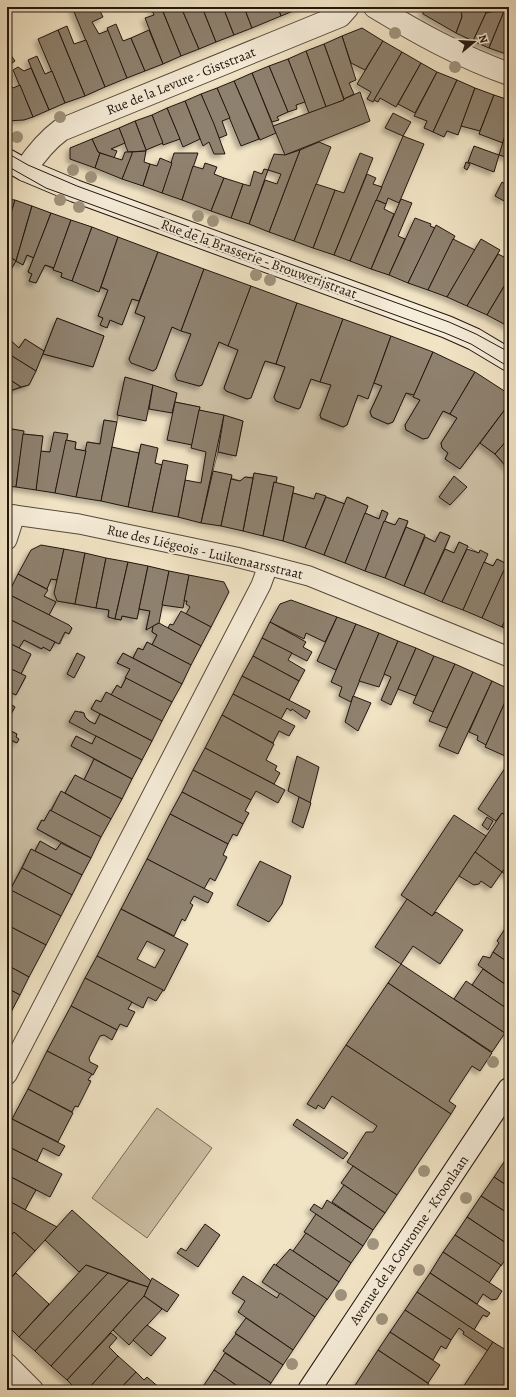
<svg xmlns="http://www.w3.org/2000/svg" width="516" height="1397" font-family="Alegreya,serif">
  <defs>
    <filter id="shadow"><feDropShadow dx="-3.5" dy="3.5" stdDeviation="2" flood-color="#0004"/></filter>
  </defs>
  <rect width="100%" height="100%" fill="#f1e4c5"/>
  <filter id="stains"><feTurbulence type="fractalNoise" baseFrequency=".005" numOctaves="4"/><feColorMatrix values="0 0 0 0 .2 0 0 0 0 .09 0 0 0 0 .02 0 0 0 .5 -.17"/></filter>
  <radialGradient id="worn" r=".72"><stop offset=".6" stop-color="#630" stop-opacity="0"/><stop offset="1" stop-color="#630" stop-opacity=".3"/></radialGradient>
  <g fill="#cec1a6" stroke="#786c5a">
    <polygon points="27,255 34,258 28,272 32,274 29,281 36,283 45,265 62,273 61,277 108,290 98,316 103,318 107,328 110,320 122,325 132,299 139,301 135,313 145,317 129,359 153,371 156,369 172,327 191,334 177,379 199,386 202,385 219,342 238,350 224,388 226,391 247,399 251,397 265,361 285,367 274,397 276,401 298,409 300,408 311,379 331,385 320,415 321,419 343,427 347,425 358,395 374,383 382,386 370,412 372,417 388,424 393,422 406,393 420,400 405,425 406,430 423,439 428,437 443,411 457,418 441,443 442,448 448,453 445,459 460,469 480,443 495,454 509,471 509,572 504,570 507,564 497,559 493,566 484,562 479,553 459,542 454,553 445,549 450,536 440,532 435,542 406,527 408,522 395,525 384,521 388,513 382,510 379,519 365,513 368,506 348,497 345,504 316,493 314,499 293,493 294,487 276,483 277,477 254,473 253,478 245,477 240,481 213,471 218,452 236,456 243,421 199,410 200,407 175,402 177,393 125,377 117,422 104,420 100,444 88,442 86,451 75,449 76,442 66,440 50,452 40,451 43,436 23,434 23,431 12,429 11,434 7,433 7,392 29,385 43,354 93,367 104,336 57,318 44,351 25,339 19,348 11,342 11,340 7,337 7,276 16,261 23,265"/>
    <path d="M51,579L57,580V601L109,610L108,617L121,620L122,616L137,619L139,609L150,611L146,629L153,626L152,632L157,635L152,645L147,642L143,650L138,648L133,658L123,653L117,663L130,669L121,688L117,685L111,695L106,693L101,702L96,700L91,709L100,714L95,724C90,722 85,718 84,713L81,711L78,713L96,736L92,744L76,736L71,746L94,759L84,780L75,775L65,793L61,792L44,821L41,820L37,829L61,843L56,850L40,841L35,851L31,849L10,890L7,888V738L16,743L18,739L16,737L17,734L7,729V713L11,715L15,707L7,702L12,693L16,695L26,677L21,674L31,655L19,648L24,640L41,649L43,647L50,651L55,642L60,644L65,632L69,634L72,628L49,615L56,602L44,596Z"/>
    <polygon points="157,1108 212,1148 147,1238 92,1198"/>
  </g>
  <g fill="#8e816e" stroke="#22160f" fill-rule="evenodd" filter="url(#shadow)">
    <polygon points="72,7 98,7 103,17 92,22 99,34 109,30 127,78 105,87"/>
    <polygon points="161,7 181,7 199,49 181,56"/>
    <polygon points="161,7 181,56 163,64 145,18 154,15 152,10"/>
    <polygon points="181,7 202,7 216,42 199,49"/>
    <polygon points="202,7 223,7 234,35 216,42"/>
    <polygon points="223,7 244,7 252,28 234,35"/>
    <polygon points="244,7 278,7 281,16 252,28"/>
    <polygon points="278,7 303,7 281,16"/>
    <polygon points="423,7 461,7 462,17 456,33 423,14"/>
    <polygon points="461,7 484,7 486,13 473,41 456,33 462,17"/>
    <polygon points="484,7 504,7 505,9 486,13"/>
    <polygon points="505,9 489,48 473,41 486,13"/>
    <polygon points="505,9 509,9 509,47 506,54 489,48"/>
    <polygon points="116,24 123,41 131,38 145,71 127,78 107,28"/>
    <polygon points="67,26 74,44 86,40 105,87 85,96 58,30"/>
    <polygon points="362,28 383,41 365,70 351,63 342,36"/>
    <polygon points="58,30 85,96 65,103 38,39"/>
    <polygon points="149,30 163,64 145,71 131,38"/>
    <polygon points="342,36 356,80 349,83 354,94 344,99 324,44"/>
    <polygon points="383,41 402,52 373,102 367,99 371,92 357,84"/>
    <polygon points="324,44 344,100 326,107 306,51"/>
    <polygon points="8,51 15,61 7,67 7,52"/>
    <polygon points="306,51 326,107 309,113 288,59"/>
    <polygon points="402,52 421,63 396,107 380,98 378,102 374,100"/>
    <polygon points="37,56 45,74 52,71 65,103 49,110 28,60"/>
    <polygon points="288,59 305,102 296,105 297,109 288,112 269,66"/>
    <polygon points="421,63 437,72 415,113 398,104"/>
    <polygon points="269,66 288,112 277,117 279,120 272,122 252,73"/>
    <polygon points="18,67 24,71 31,68 49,110 33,117 13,70"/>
    <polygon points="437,72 457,80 433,132 424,128 427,121 414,116"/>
    <polygon points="252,73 276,133 260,140 234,81"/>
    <polygon points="457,80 475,88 458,135 447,131 444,137 433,132"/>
    <polygon points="7,81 13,88 20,85 33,117 24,120 7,121"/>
    <polygon points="234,81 259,139 241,146 217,88"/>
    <polygon points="217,88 230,118 222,121 227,135 219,138 201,94"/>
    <polygon points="475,88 494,95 480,131 461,126"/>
    <polygon points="360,92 370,121 285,155 273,126 344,100 344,99"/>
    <polygon points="201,94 214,124 225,154 214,154 209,142 203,146 185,101"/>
    <polygon points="494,95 509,100 509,122 503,143 479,134"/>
    <polygon points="185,101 200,139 183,147 167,108"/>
    <polygon points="167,108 180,139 163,145 152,115"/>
    <polygon points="393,113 411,122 403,136 385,128"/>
    <polygon points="152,115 163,143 146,150 135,121"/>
    <polygon points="135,121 146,150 146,151 128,152 119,128"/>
    <polygon points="509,122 509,158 499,155"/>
    <polygon points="119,128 125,143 111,149 117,151 114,158 98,152 92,139"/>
    <polygon points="403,136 424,144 399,203 388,198 386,204 376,200"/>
    <polygon points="92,139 98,152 100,153 95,168 70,159 70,148"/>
    <polygon points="319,142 331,147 294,241 269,232 300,150"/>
    <polygon points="474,146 499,155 494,172 468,162"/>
    <polygon points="300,150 269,232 249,224 265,180 277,184 281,174 268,170 274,154 285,155"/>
    <polygon points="146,151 144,162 150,164 143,186 122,179 132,152"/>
    <polygon points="125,152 132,152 132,154 122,179 95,168 100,153 122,160"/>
    <polygon points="174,153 198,153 182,200 162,193"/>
    <polygon points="360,153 373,158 334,255 313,248 335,190 344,193"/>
    <polygon points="160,158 172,163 162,193 143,186 150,164 157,166"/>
    <polygon points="466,162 470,164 467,170 464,168"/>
    <polygon points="205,163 217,167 214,174 224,178 211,211 182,200 193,166 203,169"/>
    <polygon points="264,169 268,170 249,224 231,218 243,184 250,186 254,171 262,174"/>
    <polygon points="367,174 376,178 373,184 382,187 350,261 334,255"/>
    <polygon points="224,178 243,184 231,218 211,211"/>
    <polygon points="508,179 509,192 504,201 495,196 502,182 505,184"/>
    <polygon points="316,184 335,190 313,248 294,241"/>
    <polygon points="7,199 15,200 7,226"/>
    <polygon points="401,199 412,203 398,236 405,239 389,275 371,269"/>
    <polygon points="15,200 32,206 16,261 7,255 7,226"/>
    <polygon points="376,200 386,204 384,209 394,214 371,269 350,261"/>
    <polygon points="32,206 51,213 34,258 27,255 23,265 16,261"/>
    <polygon points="51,213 71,220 54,268 45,265 36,283 29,281 32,274 28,272"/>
    <polygon points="415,218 431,224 430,226 435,228 408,283 389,275"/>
    <polygon points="71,220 92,227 72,281 61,277 62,273 53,270"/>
    <polygon points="436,225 455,236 428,290 408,283"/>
    <polygon points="92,227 118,237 99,292 72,281"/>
    <polygon points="118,237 158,252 139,301 132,299 122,325 110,320 107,328 100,325 103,318 98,316 108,290 101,287"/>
    <polygon points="453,239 475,250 447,297 428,290"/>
    <polygon points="481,239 500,250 467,306 447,297"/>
    <polygon points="158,252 204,269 181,331 172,327 156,369 153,371 131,363 129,359 145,317 135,313"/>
    <polygon points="498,254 508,259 509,258 509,278 487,315 467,306"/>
    <polygon points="7,255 16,261 7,276"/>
    <polygon points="204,269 251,286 231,341 228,346 219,342 202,385 199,386 177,380 175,375 191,334 181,331"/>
    <polygon points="509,278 509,317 504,324 487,315"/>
    <polygon points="251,286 297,303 276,364 265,361 251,398 247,399 226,391 224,388 238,350 228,346"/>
    <polygon points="7,303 11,306 7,315"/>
    <polygon points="297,303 343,319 320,382 311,379 300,408 298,409 276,401 274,397 285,367 276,364"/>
    <polygon points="509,317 509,327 504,324"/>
    <polygon points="57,318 104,336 93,367 43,354"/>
    <polygon points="343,319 391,336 368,399 358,395 347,425 343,427 321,418 320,415 331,385 320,382"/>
    <polygon points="391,336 433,352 414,395 406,393 393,422 388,424 372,417 370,412 382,386 374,383"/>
    <polygon points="7,337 19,348 25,339 44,351 36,371 7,353"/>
    <polygon points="433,352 475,372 450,414 443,411 428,438 423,439 406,430 405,425 420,400 413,397"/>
    <polygon points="7,353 36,371 29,385 21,387 7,378"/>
    <polygon points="475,372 509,394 509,404 460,469 445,459 448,453 442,448 441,443 457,418 450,414"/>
    <polygon points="125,377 153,385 146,421 117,415"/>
    <polygon points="7,378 21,387 7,392"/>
    <polygon points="153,385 177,393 172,413 149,409"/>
    <polygon points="175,402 200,407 192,445 167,440"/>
    <polygon points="509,404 509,438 495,454 480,443"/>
    <polygon points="199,410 224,415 201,523 178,517 185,480 201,483 206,452 191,448"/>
    <polygon points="224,415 243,421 236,456 218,452"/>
    <polygon points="104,420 117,422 101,501 76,497 87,442 100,444"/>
    <polygon points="12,429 24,431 16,487 7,486 7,433 11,434"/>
    <polygon points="54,432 68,434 55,493 36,490 40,451 50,452"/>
    <polygon points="23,434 43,436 36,490 16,487"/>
    <polygon points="509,438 509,467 508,468 495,454"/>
    <polygon points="66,440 76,442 75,449 86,451 76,497 55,493"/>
    <polygon points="141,444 158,448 155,463 162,465 152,512 128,507"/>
    <polygon points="112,447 139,453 128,507 101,501"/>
    <polygon points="163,460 188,465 178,517 152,512"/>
    <polygon points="213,471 232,475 221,526 201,523"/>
    <polygon points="254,473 277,477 276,483 274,482 263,536 243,531"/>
    <polygon points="454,476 467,487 450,505 439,497"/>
    <polygon points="245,477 253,478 243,531 221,526 231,479 240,481"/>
    <polygon points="274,482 294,487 283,541 263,536"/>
    <polygon points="293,493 314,499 316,493 326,496 305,548 283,541"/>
    <polygon points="326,497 345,504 324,555 305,548"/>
    <polygon points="347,497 368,506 345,563 324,555"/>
    <polygon points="382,510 388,513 365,571 345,563 365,513 379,519"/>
    <polygon points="399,518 408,521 385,578 365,571 384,521 395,525"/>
    <polygon points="406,527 425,535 404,586 385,578"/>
    <polygon points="440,532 450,536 424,594 404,586 425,537 435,542"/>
    <polygon points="459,542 468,546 442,602 424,594 445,549 454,553"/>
    <polygon points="41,545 64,549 57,580 51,579 47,589 18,574 31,550"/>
    <polygon points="64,549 85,553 75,604 57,601 54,593"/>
    <polygon points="467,549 479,553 480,550 488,554 463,610 442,602"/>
    <polygon points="85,553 106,558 96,608 75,604"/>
    <polygon points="106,558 128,562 115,619 108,617 109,610 96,608"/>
    <polygon points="497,559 507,564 482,618 463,610 484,562 493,566"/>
    <polygon points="128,562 148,566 137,619 122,616 121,620 115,619"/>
    <polygon points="148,566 169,571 159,623 146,630 150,611 139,609"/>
    <polygon points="504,570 509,572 509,612 502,627 482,618"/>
    <polygon points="169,571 189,575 183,608 162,605"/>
    <polygon points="18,574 48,590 44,596 56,602 49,615 8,594"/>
    <polygon points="189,575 224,582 229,592 211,627 186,614 190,607 186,604 187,601 184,601"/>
    <polygon points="8,594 69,625 72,628 69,634 65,632 59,644 7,618"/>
    <polygon points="291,600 337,617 325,642 306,633 304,639 270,622 280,604"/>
    <polygon points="181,611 211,627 201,646 168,628 170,624 173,625"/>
    <polygon points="509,612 509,630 502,627"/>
    <polygon points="337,617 356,624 336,670 317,661"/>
    <polygon points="7,618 55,642 50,651 43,647 42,649 24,640 19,648 7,642"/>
    <polygon points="270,622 306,642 303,647 312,652 307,661 262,638"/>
    <polygon points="159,623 201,646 191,665 152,645 157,635 152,632 153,626"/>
    <polygon points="356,624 379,633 351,702 339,696 342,687 331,682"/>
    <polygon points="379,633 398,641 379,687 359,681"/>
    <polygon points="262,638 292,653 288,660 305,670 299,681 253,656"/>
    <polygon points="398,641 416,648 391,705 381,700 391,677 384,674"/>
    <polygon points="7,642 31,654 21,674 7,667"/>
    <polygon points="147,642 191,665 182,684 133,658 138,648 143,650"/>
    <polygon points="416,648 434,656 416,696 398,689"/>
    <polygon points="77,653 85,657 74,678 67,674"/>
    <polygon points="123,653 182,684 172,702 125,678 130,669 117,663"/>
    <polygon points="253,656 299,681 289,700 242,676"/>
    <polygon points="434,656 455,664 433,712 413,703"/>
    <polygon points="455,664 473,672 447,728 429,721"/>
    <polygon points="7,667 26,676 16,695 7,691"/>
    <polygon points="473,672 492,681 458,754 439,746"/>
    <polygon points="242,676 310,711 306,719 292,709 291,711 287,708 281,719 233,694"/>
    <polygon points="126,678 172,702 162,721 111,695 117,685 121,688"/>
    <polygon points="492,681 509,689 509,693 486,745 477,740 478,736 469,732"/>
    <polygon points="7,691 12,693 7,702"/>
    <polygon points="106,692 162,721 152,741 91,709 96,700 101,702"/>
    <polygon points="509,693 509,750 505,756 485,747"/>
    <polygon points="233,694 295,726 289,736 279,731 273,743 222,715"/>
    <polygon points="353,696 371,703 358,731 345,722"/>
    <polygon points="7,702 15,707 10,715 7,713"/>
    <polygon points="75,711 84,713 85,717 89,721 95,724 100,714 152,741 142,760 69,722"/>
    <polygon points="222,715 274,744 266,760 277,766 275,770 280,773 274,784 205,748"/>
    <polygon points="7,729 17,734 16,737 19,739 17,743 7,738"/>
    <polygon points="76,736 92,744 96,736 142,760 132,779 71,746"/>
    <polygon points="205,748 285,790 278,803 256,791 251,800 193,770"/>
    <polygon points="297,756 319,767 310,803 288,791"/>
    <polygon points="94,759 132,779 122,799 84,780"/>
    <polygon points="509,762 509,818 502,813 496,821 478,809"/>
    <polygon points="193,770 251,800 245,811 249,813 243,824 182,792"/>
    <polygon points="75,775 122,799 111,819 65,793"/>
    <polygon points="61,791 111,819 101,837 51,811"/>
    <polygon points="182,792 243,824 237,836 233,834 228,844 170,814"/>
    <polygon points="299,797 311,803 303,828 292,822"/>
    <polygon points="50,810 101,837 91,858 37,829 42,820 44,821"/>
    <polygon points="502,813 509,818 509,864 502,872 475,852"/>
    <polygon points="170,814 228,844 223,855 227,857 215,881 210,878 204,889 147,859"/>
    <polygon points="454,815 486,836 432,916 401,895"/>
    <polygon points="487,817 493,821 488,830 482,825"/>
    <polygon points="40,841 56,850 61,843 91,858 82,875 35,851"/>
    <polygon points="31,849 82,875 72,895 22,868"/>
    <polygon points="475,852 502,872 491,888 481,881 479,884 474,885 459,876"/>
    <polygon points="147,859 213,893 208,903 194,896 190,903 193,905 185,921 182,919 174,936 121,909"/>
    <polygon points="260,861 291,876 282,904 269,922 237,905"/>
    <polygon points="509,864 509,877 502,872"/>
    <polygon points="22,868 72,895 61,916 10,890"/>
    <polygon points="7,888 61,916 46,945 7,925"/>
    <polygon points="407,899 432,916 436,912 463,930 440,964 413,946 401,964 375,947"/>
    <path d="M121,909L188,944L164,991L97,956ZM147,941L165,950L155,968L137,959Z"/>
    <polygon points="508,924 509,925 509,963 493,952 499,943 497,941"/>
    <polygon points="7,925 46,945 29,977 7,965"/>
    <polygon points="493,952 509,963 509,987 478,965 483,956 490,958"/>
    <polygon points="97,956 163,990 156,1001 148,997 143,1008 85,978"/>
    <polygon points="401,964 505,1033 492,1052 388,983"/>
    <polygon points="7,965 29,977 20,995 7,988"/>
    <polygon points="483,969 509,987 509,1010 472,985"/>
    <polygon points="85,978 132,1002 128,1009 135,1012 127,1027 120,1024 117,1030 71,1006"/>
    <polygon points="466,981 509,1010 509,1027 505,1033 454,999"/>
    <polygon points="388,983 492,1053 480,1071 472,1066 449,1101 456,1106 451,1114 346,1045"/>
    <polygon points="7,988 20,995 9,1016 7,1014"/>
    <polygon points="71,1006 117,1030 112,1040 104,1035 100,1036 89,1058 90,1062 98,1066 93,1075 47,1051"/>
    <polygon points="346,1045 451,1114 397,1195 347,1162 366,1132 373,1132 377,1126 332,1096 324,1109 318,1105 316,1109 307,1104"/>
    <polygon points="47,1051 92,1074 88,1080 91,1081 78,1107 75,1106 72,1112 28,1089"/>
    <polygon points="28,1089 73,1113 58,1142 12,1119"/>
    <polygon points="12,1119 65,1146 59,1156 43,1148 37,1161 7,1146 7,1128"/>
    <polygon points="297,1119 348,1153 343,1159 293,1125"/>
    <polygon points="7,1146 62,1174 50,1197 7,1175"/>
    <polygon points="506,1159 509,1161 509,1187 494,1177"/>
    <polygon points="353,1166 397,1195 385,1213 341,1183"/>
    <polygon points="7,1175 36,1190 25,1210 7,1200"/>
    <polygon points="494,1177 509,1187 509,1214 481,1196"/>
    <polygon points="344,1185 385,1213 373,1230 332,1202"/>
    <polygon points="481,1196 509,1214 509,1245 467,1217"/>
    <polygon points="7,1200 57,1227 35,1251 14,1232 7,1241"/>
    <polygon points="327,1200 373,1230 363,1246 310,1210 314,1204 322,1209"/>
    <polygon points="72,1210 151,1281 148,1287 86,1265 79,1272 45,1240"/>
    <polygon points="316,1214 363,1246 351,1263 304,1232"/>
    <polygon points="467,1217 509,1245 509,1254 501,1266 455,1235"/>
    <polygon points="205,1224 220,1235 198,1267 177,1253 181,1248 186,1251"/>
    <polygon points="14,1232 35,1251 7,1282 7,1241"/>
    <polygon points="306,1233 351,1263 339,1282 293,1251"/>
    <polygon points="455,1235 501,1265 489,1283 443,1252"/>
    <polygon points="290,1249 339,1282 327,1300 276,1265"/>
    <polygon points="443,1252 502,1291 497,1299 492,1300 483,1294 477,1304 430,1273"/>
    <polygon points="274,1264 327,1299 315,1317 262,1282"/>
    <polygon points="86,1265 108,1273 35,1351 19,1337"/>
    <polygon points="16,1273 49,1304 19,1337 7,1325 7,1282"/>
    <polygon points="108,1273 129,1281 51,1366 35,1351"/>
    <polygon points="430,1273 490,1313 487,1317 483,1315 474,1330 417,1292"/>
    <polygon points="243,1276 277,1298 280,1293 315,1317 293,1350 238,1312 245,1301 232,1293"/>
    <polygon points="152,1278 179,1295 167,1312 144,1296"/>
    <polygon points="129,1281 148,1287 144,1296 67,1380 51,1366"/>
    <polygon points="417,1292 493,1342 488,1351 463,1334 464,1332 459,1328 451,1340 405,1310"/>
    <polygon points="144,1296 162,1309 129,1345 113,1330"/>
    <polygon points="405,1310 451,1340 446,1349 441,1346 433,1360 390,1332"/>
    <polygon points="246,1318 293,1350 283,1365 235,1333"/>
    <polygon points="147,1325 166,1338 151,1356 133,1340"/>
    <polygon points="390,1332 440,1365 428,1383 378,1350"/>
    <polygon points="111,1333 117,1338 109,1347 118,1356 87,1390 77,1390 67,1380"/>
    <polygon points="236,1334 283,1365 271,1383 223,1351"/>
    <polygon points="493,1342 509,1352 509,1390 461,1390"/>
    <polygon points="378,1350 429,1384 425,1390 352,1390"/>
    <polygon points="225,1353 271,1383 267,1390 243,1390 214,1370"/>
    <polygon points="118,1356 136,1372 119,1390 87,1390"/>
    <polygon points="214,1370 226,1378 243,1390 204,1390 202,1388"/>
    <polygon points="136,1372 144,1380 147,1377 162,1390 119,1390"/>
  </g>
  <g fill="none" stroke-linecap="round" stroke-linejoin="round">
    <defs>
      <g id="minor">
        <polyline points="7,514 79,524 236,557 309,576 509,657"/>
        <polyline points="7,540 15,515"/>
        <polyline points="7,1075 261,585 268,566"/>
      </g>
      <g id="tertiary">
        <path d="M375,7C418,33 461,57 509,74"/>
        <path d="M25,170C35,155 46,141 61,130L340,16L348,7"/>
        <polyline points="7,1365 32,1390"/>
      </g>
      <g id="secondary">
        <polyline points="7,160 25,170 75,191 447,327 474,339 509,360"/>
        <polyline points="309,1390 509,1089"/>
      </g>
    </defs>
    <use href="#minor" stroke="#564a3c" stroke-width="21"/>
    <use href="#tertiary" stroke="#564a3c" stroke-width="24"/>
    <use href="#secondary" stroke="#22160f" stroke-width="24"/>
    <use href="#minor" stroke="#f6edd9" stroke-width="19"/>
    <use href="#tertiary" stroke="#f6edd9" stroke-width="22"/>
    <use href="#secondary" stroke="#f6edd9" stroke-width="22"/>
    <g stroke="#22160f" stroke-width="1">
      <polyline points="7,153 28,165 77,186 449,322 476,334 509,352"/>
      <polyline points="7,166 46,188 445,333 471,344 509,367"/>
    </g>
  </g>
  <g fill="#a0947e">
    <circle cx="395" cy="33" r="6"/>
    <circle cx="455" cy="67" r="6"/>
    <circle cx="60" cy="117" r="6"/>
    <circle cx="17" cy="137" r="6"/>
    <circle cx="73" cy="170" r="6"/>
    <circle cx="91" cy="177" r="6"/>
    <circle cx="60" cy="200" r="6"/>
    <circle cx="79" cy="207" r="6"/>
    <circle cx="198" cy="216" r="6"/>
    <circle cx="213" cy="221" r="6"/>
    <circle cx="256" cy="275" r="6"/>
    <circle cx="270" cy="280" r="6"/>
    <circle cx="493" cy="1062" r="6"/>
    <circle cx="424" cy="1171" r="6"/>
    <circle cx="466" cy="1198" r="6"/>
    <circle cx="373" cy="1244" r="6"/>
    <circle cx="419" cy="1270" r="6"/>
    <circle cx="341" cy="1295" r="6"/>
    <circle cx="382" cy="1319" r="6"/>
    <circle cx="292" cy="1364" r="6"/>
  </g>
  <g text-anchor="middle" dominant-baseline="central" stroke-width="4" stroke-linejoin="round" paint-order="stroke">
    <g font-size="14" fill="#22160f" stroke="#f6edd9">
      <text transform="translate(181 81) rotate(-22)">Rue de la Levure - Giststraat</text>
      <text transform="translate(259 259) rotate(20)">Rue de la Brasserie - Brouwerijstraat</text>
      <text transform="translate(205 552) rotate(13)">Rue des Liégeois - Luikenaarsstraat</text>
      <text transform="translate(409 1240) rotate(-56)">Avenue de la Couronne - Kroonlaan</text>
    </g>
  </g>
  <rect width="516" height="1397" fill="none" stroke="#f1e4c5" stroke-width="24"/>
  <rect x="8" y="8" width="500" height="1381" fill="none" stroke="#22160f" stroke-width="2"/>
  <rect x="12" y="12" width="492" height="1373" fill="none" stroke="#22160f"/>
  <g transform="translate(474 42) rotate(72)" stroke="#f6edd9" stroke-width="3" paint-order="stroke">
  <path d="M0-3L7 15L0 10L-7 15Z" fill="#22160f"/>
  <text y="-6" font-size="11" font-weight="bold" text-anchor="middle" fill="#22160f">N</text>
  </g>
  <rect width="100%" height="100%" filter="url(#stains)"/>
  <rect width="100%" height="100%" fill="url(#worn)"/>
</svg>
